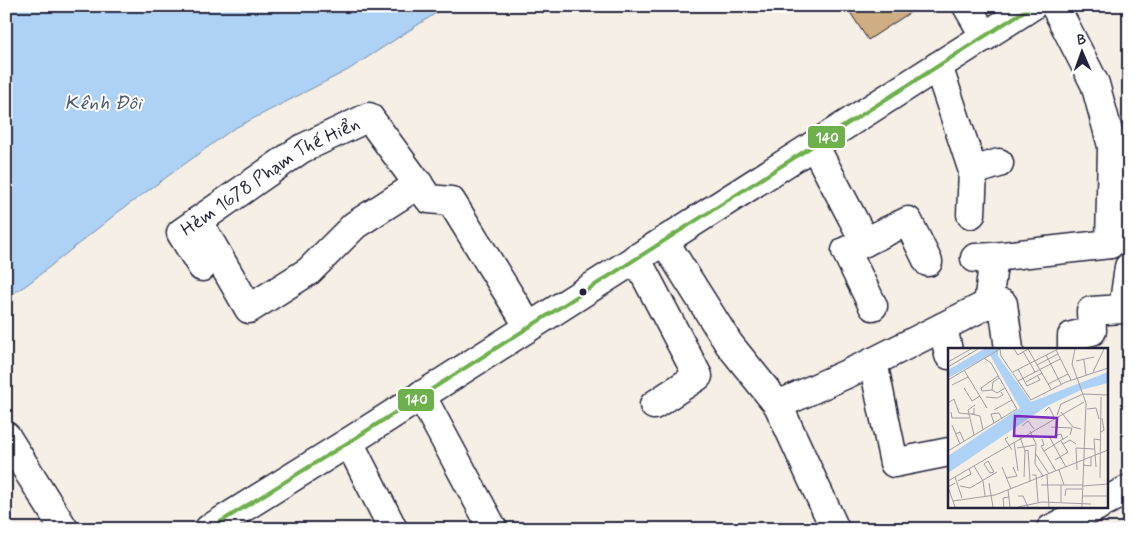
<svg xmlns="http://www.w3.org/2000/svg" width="1135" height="535" font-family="Mynerve,sans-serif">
  <rect width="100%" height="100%" fill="#f6efe6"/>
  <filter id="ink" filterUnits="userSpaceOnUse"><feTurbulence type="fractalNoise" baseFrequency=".02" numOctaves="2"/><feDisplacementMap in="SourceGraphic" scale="10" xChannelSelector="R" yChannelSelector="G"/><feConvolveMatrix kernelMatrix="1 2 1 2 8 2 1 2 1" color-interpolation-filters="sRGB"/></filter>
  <g filter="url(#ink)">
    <polygon fill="#add2f6" stroke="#758cab" points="6,6 447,6 348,70 233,129 117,213 28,284 6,298"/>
    <polygon fill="#d0ae83" stroke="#22223b" points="846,6 920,6 868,40"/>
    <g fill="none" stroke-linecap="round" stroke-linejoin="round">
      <defs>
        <g id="minor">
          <polyline points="967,6 985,37"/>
          <polyline points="1055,6 1095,84 1112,146 1110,244"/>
          <polyline points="938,66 973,171 971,214"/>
          <polyline points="814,145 865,242"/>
          <polyline points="973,171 999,163"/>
          <polyline points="198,221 249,309 309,271 355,225 419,184"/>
          <polyline points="664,241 729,344 778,405 835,529"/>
          <polyline points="994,257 1110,244"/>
          <polyline points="636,258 698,376 654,405"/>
          <path id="s1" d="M202,267L181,233L301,149L369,117L429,199L451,201L529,327"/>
          <polyline points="988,304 1003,304 1009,349"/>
          <polyline points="873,306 846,251 908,221 928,262"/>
          <polyline points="943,327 949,355"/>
          <polyline points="1072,349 1072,336 1092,331 1091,311 1123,309 1129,267"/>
          <polyline points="873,362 894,463 949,452"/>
          <polyline points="421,395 493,529"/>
          <polyline points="778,405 873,362 988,304 994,257 975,258"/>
          <polyline points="6,436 64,529"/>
          <polyline points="349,442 393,529"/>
          <polyline points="1106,501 1129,489"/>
          <polyline points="1051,529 1098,506"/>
        </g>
        <polyline id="major" points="209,529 349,442 1032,6"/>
      </defs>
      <use href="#minor" stroke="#22223b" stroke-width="31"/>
      <use href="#major" stroke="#22223b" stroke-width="31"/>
      <use href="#minor" stroke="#fff" stroke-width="28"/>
      <use href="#major" stroke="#fff" stroke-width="28"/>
      <defs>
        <polyline id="bus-1" points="209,529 349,442 1032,6"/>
      </defs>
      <use href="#bus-1" stroke="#fff" stroke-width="8"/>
      <use href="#bus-1" stroke="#6eb04b" stroke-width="4"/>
    </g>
  </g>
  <circle fill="#22223b" stroke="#fff" stroke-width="2" cx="583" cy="292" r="4.5"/>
  <g text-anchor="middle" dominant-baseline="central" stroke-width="4" stroke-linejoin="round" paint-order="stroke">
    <g font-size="19" fill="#22223b" stroke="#fff">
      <text stroke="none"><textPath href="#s1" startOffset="146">Hẻm 1678 Phạm Thế Hiển</textPath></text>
    </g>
    <g font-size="20" font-style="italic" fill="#4c5773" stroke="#fff">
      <text x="103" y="103">Kênh Đôi</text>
    </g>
  </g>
  <g transform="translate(948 348)">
    <rect width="160" height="160" fill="#f6efe6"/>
    <path d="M36,1H50V8L83,54L160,24V35L133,42L99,58L0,125V108L72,60L42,7L0,30V22Z" fill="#add2f6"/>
    <path fill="none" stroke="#a19da2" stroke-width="1" d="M52,1L53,8L83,52L118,34L160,20M66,1L70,7L80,1M80,1L103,41M127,1L124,16L138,55L134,159M108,2L123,32M75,3L87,24M98,7L113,36M136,12L138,27M128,13L146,9M0,14L23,1M89,17L110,6M0,19L30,1M70,21L79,38L92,32L89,27M16,22L39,60M65,24L110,1M145,24L156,1M50,28L33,40L34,43L44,42L45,34L51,30M0,32L52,1M70,33L112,11M78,34L94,25M100,36L120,26M4,37L20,29M16,40L24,53L32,48M44,42L49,45L57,40M38,49L49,50L55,47L53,44M0,55L6,51L11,65L21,66L20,62L27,57M139,61L148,60L151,71M46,62L64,52M97,63L101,59L106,69M3,64L4,70H21M113,64L125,79L133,81M24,66L32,68L35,82M109,67L113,56L135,46L160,47M46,75L43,66L51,65L54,71M4,77L12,96M74,78L80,73L86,81M103,79L124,80L122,87M82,83L88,96L87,116L95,128M153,84L156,82L154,70M7,86L12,84L16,93M26,87L21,66H26V60M60,89L57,91L64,102M72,89L77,103L80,102L82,133M104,89L113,86L115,92M102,90L118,119M94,91L96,97L93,98L108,123M66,94L70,123M115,96L122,92L128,96M69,100L87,97M0,103L69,61L43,15L36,10M96,103L120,88M87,105L101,126M107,112L120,104L113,93M40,113L46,124L42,125L36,116ZM135,117L143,118V109M26,118L35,133L37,148M54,119L63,141M148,119L146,91L153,92M111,122L116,137M129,122L128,100L146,101M84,127H88L90,154M99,127L101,159M7,129L14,150M76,129L77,103M58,130L69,128L65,119M152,130L153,49M0,133L136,54M10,133L23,126L21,121M7,135L0,139L7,159M41,135L45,159M93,137H135M113,137V154M12,138L22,140L49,124M135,138L160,136M60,142L62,159M70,148H75L80,159M117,148L118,141H134M135,148H160M5,153L47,147L160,102M56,159L55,150L61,149M70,159L94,154L143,156"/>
    <path fill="#7b2cbf" fill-opacity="0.15" stroke="#7b2cbf" stroke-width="2.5" d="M67,68L109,70L108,89L66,88Z"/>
    <rect width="160" height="160" fill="none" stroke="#22223b" stroke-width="2.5"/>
  </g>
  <g stroke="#fff" stroke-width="2">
    <rect x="807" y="125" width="39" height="24" rx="5" fill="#6eb04b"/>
    <rect x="397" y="388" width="38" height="24" rx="5" fill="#6eb04b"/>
  </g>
  <g font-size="14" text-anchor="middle" font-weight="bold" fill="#fff">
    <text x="827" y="142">140</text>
    <text x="416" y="404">140</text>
  </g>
  <rect width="1135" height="535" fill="none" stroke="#fff" stroke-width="25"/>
  <rect x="12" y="12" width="1110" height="510" fill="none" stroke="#22223b" stroke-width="2" filter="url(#ink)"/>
  <g transform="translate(1082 52) rotate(358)" stroke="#ffffff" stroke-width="4" paint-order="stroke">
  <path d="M0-4L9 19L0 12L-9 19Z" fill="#22223b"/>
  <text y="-8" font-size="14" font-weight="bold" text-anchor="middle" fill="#22223b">B</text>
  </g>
</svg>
